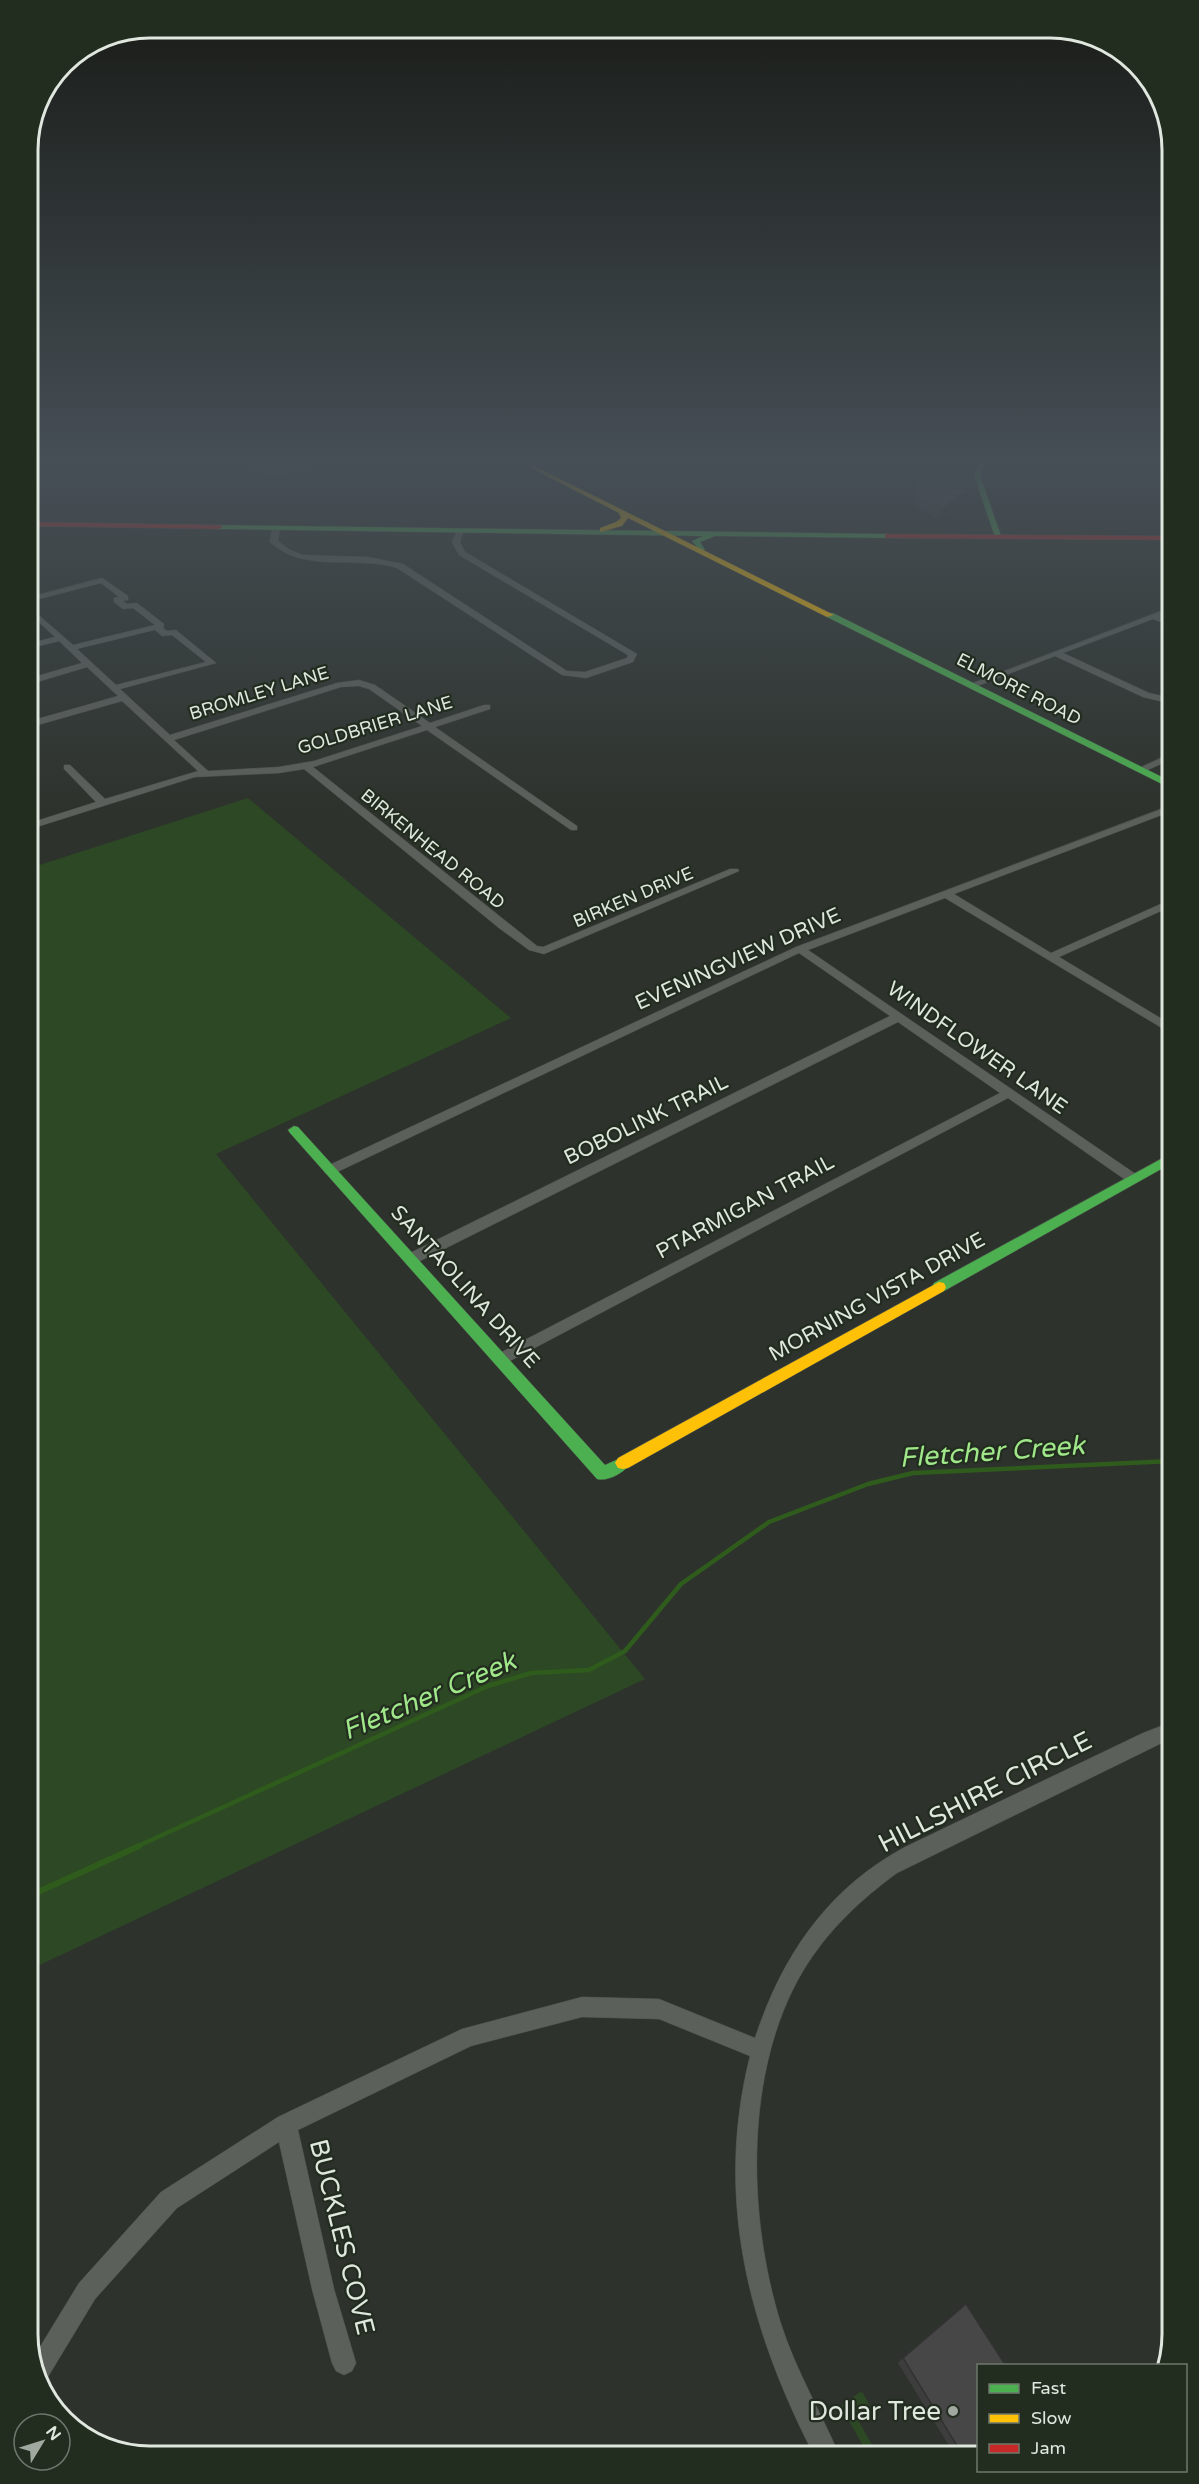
<svg xmlns="http://www.w3.org/2000/svg" width="1199" height="2484" font-family="'Varela Round',sans-serif">
  <rect width="100%" height="100%" fill="#2d322c"/>
  <g fill="#2d4824">
    <polygon points="248,798 511,1018 216,1154 645,1679 27,1971 27,869"/>
    <polygon points="860,2392 863,2393 871,2408 858,2420 879,2457 869,2457 841,2406"/>
  </g>
  <g fill="none" stroke-linecap="round" stroke-linejoin="round">
    <polyline stroke="#2f5c1d" stroke-width="4.5" points="136,1847 488,1686 531,1673 589,1670 625,1651 681,1584 769,1522 868,1484 913,1473 1172,1461"/>
    <polyline stroke="#2f5c1d" stroke-width="6" points="27,1897 139,1846"/>
    <defs>
      <g id="street">
        <path d="M246,465H253L271,469L312,465C294,474 263,478 246,465Z"/>
        <path d="M276,526L280,528L278,541L290,550L303,555L368,557L403,564L567,671L585,672L627,658L628,655L459,555L452,542L458,529H464L460,542L465,552L637,654L633,662L586,678L562,675L397,568C356,555 304,574 270,542L272,528Z"/>
        <path d="M102,578L128,596V600L123,601L127,604L137,603L164,624L163,628L167,631L176,630L216,663L120,689L170,735L337,683L359,680L375,685L430,723L484,705H490V709L435,727L577,826V830H571L427,730L313,767L537,946L543,947L730,869H738L739,871L544,954L529,950L499,928L304,769L279,773L195,777L27,830V824L96,802L64,769V765H70L105,799L198,771L122,701L27,728V722L118,696L87,667L27,685V679L82,663L59,641L27,649V644L55,637L27,611V605L73,645L155,625L133,608L123,609L114,602V598L119,597L101,583L27,602V598ZM155,630L162,636L172,635L206,662L116,685L77,649ZM359,686L369,689L422,726L314,761L279,767L208,771L174,740L341,687Z"/>
        <polygon points="1172,607 1172,612 1160,616 1172,621 1172,626 1153,619 1063,653 1149,693 1172,698 1172,704 1143,697 1055,656 975,687 968,685"/>
        <polygon points="1172,753 1172,759 1143,772 1135,770"/>
        <polygon points="1172,805 1172,811 954,894 1051,953 1172,899 1172,906 1059,957 1172,1025 1172,1034 945,898 808,950 1137,1175 1138,1178 1137,1181 1127,1181 1008,1098 506,1363 496,1363 494,1359 496,1355 1000,1093 898,1022 416,1263 406,1263 404,1259 406,1255 890,1016 799,953 335,1173 325,1173 324,1170 325,1167 796,947"/>
        <path d="M1172,1722V1738L897,1873C860,1900 827,1931 803,1971C744,2070 747,2216 781,2324C796,2371 821,2412 840,2457H815C749,2329 714,2200 750,2056L659,2019L582,2017L471,2046L298,2130L334,2289L356,2363L352,2371L344,2375L336,2371L332,2363L312,2289L279,2142L177,2208L95,2299L43,2385L41,2386L36,2381L32,2360L79,2283L161,2192L278,2117L462,2029L582,1997L659,1999L755,2038C782,1956 827,1889 905,1847L1143,1733Z"/>
      </g>
      <g id="fast">
        <polygon points="978,465 984,465 980,475 1002,539 995,537 974,475"/>
        <polygon points="216,525 888,534 892,536 888,538 715,536 700,542 705,550 701,552 692,541 703,536 219,529 216,529"/>
        <polygon points="827,613 833,613 1172,782 1172,789 827,617"/>
        <path d="M294,1126L298,1127L605,1465L623,1457L628,1458L631,1463C625,1472 608,1482 597,1479L290,1133L288,1130Z"/>
        <polygon points="1172,1153 1172,1163 944,1291 934,1291 932,1287 934,1283"/>
      </g>
      <g id="slow">
        <polygon points="525,465 532,465 834,615 827,617 628,518 622,526 600,532 600,528 616,522 621,518 619,513"/>
        <polygon points="939,1282 944,1283 946,1287 944,1291 628,1468 623,1469 618,1468 615,1463 618,1458"/>
      </g>
      <g id="jam">
        <polygon points="27,522 219,525 223,527 219,529 27,526"/>
        <polygon points="888,534 1172,536 1172,540 885,538 885,534"/>
      </g>
    </defs>
    <use href="#street" stroke="#4a4f49" stroke-width="1"/>
    <use href="#fast" stroke="#4a4f49" stroke-width="1"/>
    <use href="#slow" stroke="#4a4f49" stroke-width="1"/>
    <use href="#jam" stroke="#4a4f49" stroke-width="1"/>
    <use href="#street" fill="#5c605b" fill-rule="evenodd"/>
    <use href="#fast" fill="#4caf50" fill-rule="evenodd"/>
    <use href="#slow" fill="#ffc107" fill-rule="evenodd"/>
    <use href="#jam" fill="#c62828" fill-rule="evenodd"/>
  </g>
  <g fill="#3d3d3d">
    <polygon points="921,475 952,488 969,489 967,499 940,520 915,506 915,492 916,482 920,482"/>
    <polygon points="903,2358 978,2457 956,2457 898,2363"/>
  </g>
  <polygon fill="#323232" points="969,489 967,499 940,520 941,510"/>
  <g fill="#474747" stroke="#323232" stroke-width="1.5">
    <polygon points="921,475 940,476 944,485 951,485 952,488 969,489 941,510 916,496 916,482 923,482"/>
    <polygon points="966,2304 1006,2366 978,2366 978,2457 964,2457 903,2358"/>
  </g>
  <linearGradient id="sky" x2="0" y2="1"><stop stop-color="#191c18"/><stop offset="0.57" stop-color="#464f56"/><stop offset="1" stop-color="#464f56" stop-opacity="0"/></linearGradient>
  <rect width="1199" height="812" fill="url(#sky)"/>
  <circle fill="#a1a8a0" stroke="#222c1f" stroke-width="2" cx="953" cy="2411" r="6"/>
  <g text-anchor="middle" dominant-baseline="central" stroke-width="4.5" stroke-linejoin="round" paint-order="stroke">
    <g font-size="18" fill="#e0e7de" stroke="#222c1f">
      <text transform="translate(1019 689) rotate(27)">ELMORE ROAD</text>
      <text transform="translate(259 693) rotate(-17)">BROMLEY LANE</text>
      <text transform="translate(375 725) rotate(-17)">GOLDBRIER LANE</text>
      <text transform="translate(433 849) rotate(39)">BIRKENHEAD ROAD</text>
      <text transform="translate(633 897) rotate(-23)">BIRKEN DRIVE</text>
    </g>
    <g font-size="21" fill="#e0e7de" stroke="#222c1f">
      <text transform="translate(738 959) rotate(-24)">EVENINGVIEW DRIVE</text>
      <text transform="translate(977 1048) rotate(35)">WINDFLOWER LANE</text>
      <text transform="translate(646 1120) rotate(-26)">BOBOLINK TRAIL</text>
      <text transform="translate(745 1207) rotate(-28)">PTARMIGAN TRAIL</text>
      <text transform="translate(465 1287) rotate(48)">SANTAOLINA DRIVE</text>
      <text transform="translate(877 1297) rotate(-29)">MORNING VISTA DRIVE</text>
    </g>
    <g font-size="26" fill="#e0e7de" stroke="#222c1f">
      <text transform="translate(985 1792) rotate(-27)">HILLSHIRE CIRCLE</text>
      <text transform="translate(342 2237) rotate(76)">BUCKLES COVE</text>
    </g>
    <g font-size="26" fill="#e0e7de" stroke="#222c1f" text-anchor="end">
      <text x="941" y="2411">Dollar Tree</text>
    </g>
    <g font-size="27" font-style="italic" fill="#a0e78a" stroke="#222c1f">
      <text transform="translate(992 1452) rotate(-4)">Fletcher Creek</text>
      <text transform="translate(429 1696) rotate(-23)">Fletcher Creek</text>
    </g>
  </g>
  <path d="M0 0H1199V2484H0ZM150 38H1050A112 112 0 0 1 1162 150V2334A112 112 0 0 1 1050 2446H150A112 112 0 0 1 38 2334V150A112 112 0 0 1 150 38Z" fill="#222c1f" fill-rule="evenodd"/>
  <path fill="none" stroke="#e0e7de" stroke-width="3" d="M150 38H1050A112 112 0 0 1 1162 150V2334A112 112 0 0 1 1050 2446H150A112 112 0 0 1 38 2334V150A112 112 0 0 1 150 38Z"/>
  <rect x="977" y="2364" width="210" height="108" fill="#222c1f" stroke="#6e776b" stroke-width="1.5"/>
  <rect x="989" y="2384" width="30" height="9" fill="#4caf50" stroke="#6e776b" stroke-width="1.5"/>
  <text x="1031" y="2394" font-size="18" fill="#e0e7de">Fast</text>
  <rect x="989" y="2414" width="30" height="9" fill="#ffc107" stroke="#6e776b" stroke-width="1.5"/>
  <text x="1031" y="2424" font-size="18" fill="#e0e7de">Slow</text>
  <rect x="989" y="2444" width="30" height="9" fill="#c62828" stroke="#6e776b" stroke-width="1.5"/>
  <text x="1031" y="2454" font-size="18" fill="#e0e7de">Jam</text>
  <g transform="translate(42 2442) rotate(52)"><circle r="28" fill="#222c1f" stroke="#6e776b" stroke-width="1.5"/>
  <path d="M0-4.5L10 22L0 15L-10 22Z" fill="#a1a8a0"/>
  <text y="-9" font-size="16" font-weight="bold" text-anchor="middle" fill="#e0e7de">N</text>
  </g>
</svg>
